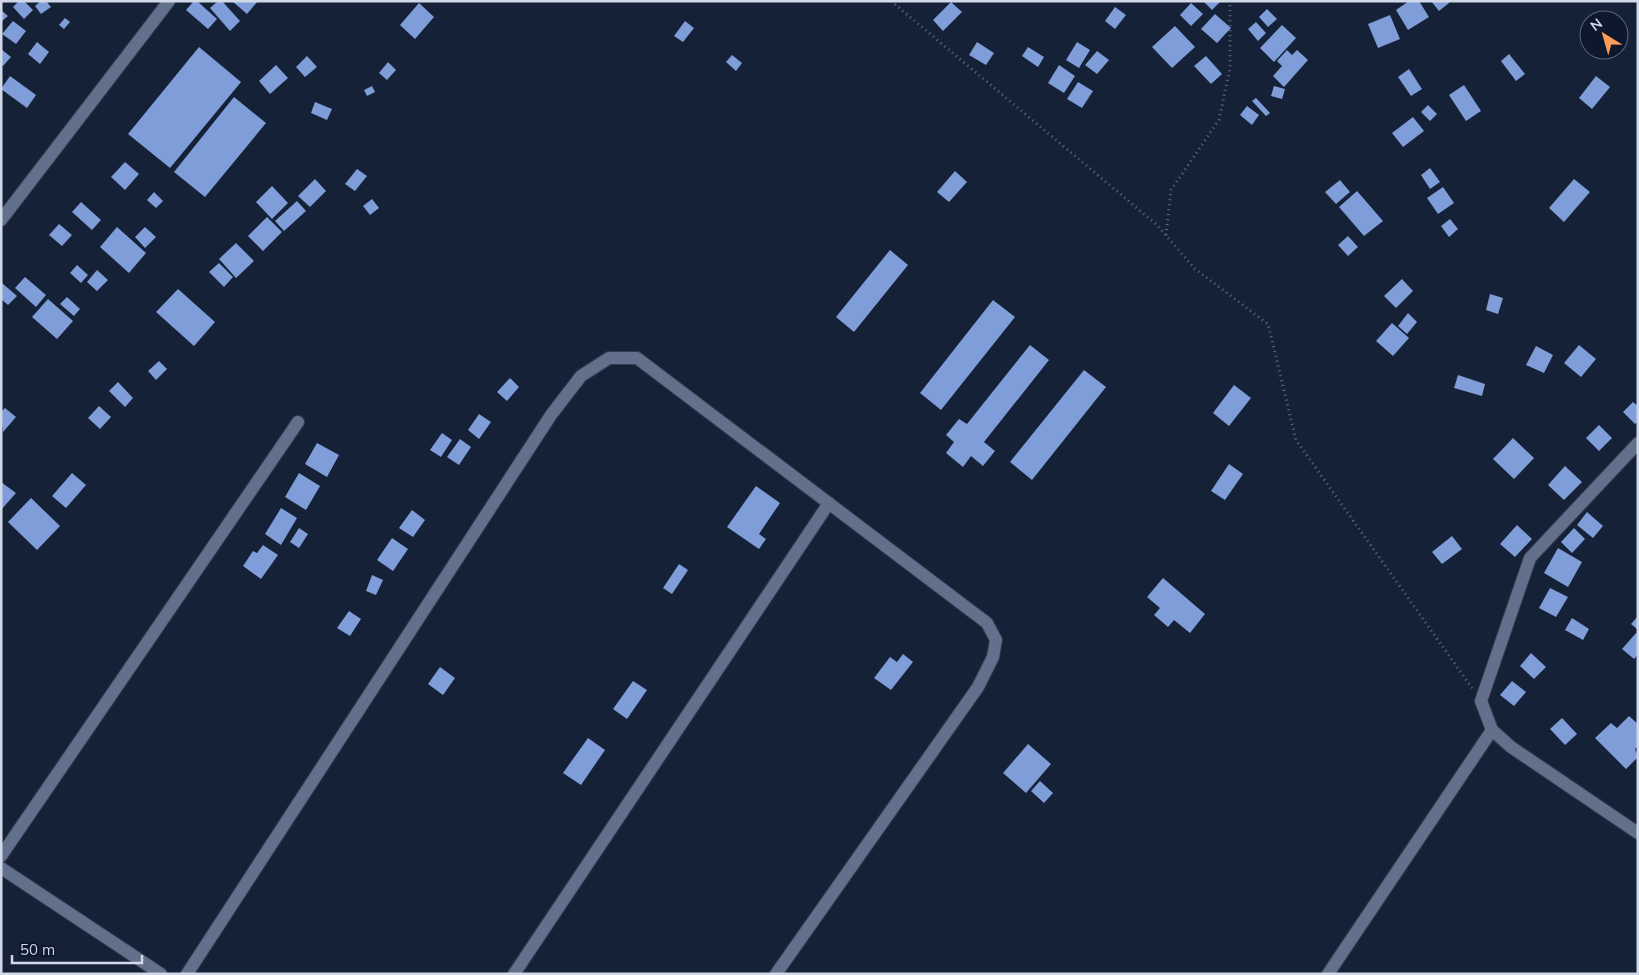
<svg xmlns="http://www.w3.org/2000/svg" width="1639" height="975" font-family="Mulish,sans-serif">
  <rect width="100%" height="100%" fill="#152137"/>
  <g fill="#7f9dd8">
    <polygon points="19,1 24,1 33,10 24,19 13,7"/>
    <polygon points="41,1 46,1 51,7 41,14 35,6"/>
    <polygon points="194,1 197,1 217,19 208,29 186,10"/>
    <polygon points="218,1 222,1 240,21 230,31 210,8"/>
    <polygon points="232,1 258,1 247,14"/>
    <polygon points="1203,1 1221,1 1212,10"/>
    <polygon points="1409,1 1419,1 1429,17 1408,30 1396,10"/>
    <polygon points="1431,1 1448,1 1449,3 1439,11"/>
    <polygon points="951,2 962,12 943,31 933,20"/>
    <polygon points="419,3 434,17 415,39 400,25"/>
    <polygon points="1191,3 1203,14 1191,26 1180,15"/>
    <polygon points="1115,7 1126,15 1115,29 1105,21"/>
    <polygon points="1267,9 1277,19 1268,27 1259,17"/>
    <polygon points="1,10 8,16 2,21 1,20"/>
    <polygon points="1215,14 1231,28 1217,43 1201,29"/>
    <polygon points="1390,15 1400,39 1378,48 1368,24"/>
    <polygon points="65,18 70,22 64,29 59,25"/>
    <polygon points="13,21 26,31 16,44 2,34"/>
    <polygon points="685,21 694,28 683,42 674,36"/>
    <polygon points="1256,22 1266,33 1258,41 1248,29"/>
    <polygon points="1282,25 1296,38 1274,62 1260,48"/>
    <polygon points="1175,26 1195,47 1172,68 1152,47"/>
    <polygon points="37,42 49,52 40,64 28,54"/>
    <polygon points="977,42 994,53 986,65 969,55"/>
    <polygon points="1077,42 1090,50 1079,68 1066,60"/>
    <polygon points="199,47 241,82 170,168 128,134"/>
    <polygon points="1028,47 1044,57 1038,67 1022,56"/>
    <polygon points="1,49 11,57 3,66 1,64"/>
    <polygon points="1287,50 1292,55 1297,50 1308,60 1284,87 1273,76 1282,66 1277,61"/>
    <polygon points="1097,51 1109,60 1097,74 1085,65"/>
    <polygon points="1509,54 1525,74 1516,81 1501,61"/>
    <polygon points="732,55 742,63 736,71 726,62"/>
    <polygon points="307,56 317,67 305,77 296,67"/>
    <polygon points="1206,56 1222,74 1211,84 1194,66"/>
    <polygon points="388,62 396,70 387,80 379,73"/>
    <polygon points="276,65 288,78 270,94 259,81"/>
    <polygon points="1059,65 1075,76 1064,93 1048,83"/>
    <polygon points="1409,69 1422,89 1411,96 1398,77"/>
    <polygon points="10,76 36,95 27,108 1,89"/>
    <polygon points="1596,76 1610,87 1592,109 1579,98"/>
    <polygon points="1078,82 1093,91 1082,108 1067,99"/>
    <polygon points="1464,85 1481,111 1466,121 1449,95"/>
    <polygon points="372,86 375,92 367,96 364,90"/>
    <polygon points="1274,86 1285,89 1282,99 1271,96"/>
    <polygon points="234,97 266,123 205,197 174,172"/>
    <polygon points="1256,98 1270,113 1266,116 1252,101"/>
    <polygon points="315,102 332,109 327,120 311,113"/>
    <polygon points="1428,105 1437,114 1430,121 1421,112"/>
    <polygon points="1247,106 1259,115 1252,125 1240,115"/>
    <polygon points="1413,117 1424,131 1403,147 1392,133"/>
    <polygon points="125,162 139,174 125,190 111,177"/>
    <polygon points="1430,168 1440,182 1430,189 1421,175"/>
    <polygon points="357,169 367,176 355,191 345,184"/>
    <polygon points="955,171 967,182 949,202 937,192"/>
    <polygon points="315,179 326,191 310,207 298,196"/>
    <polygon points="1574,179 1590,192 1564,222 1549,208"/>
    <polygon points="1340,180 1350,192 1336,204 1325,192"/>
    <polygon points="272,186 288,203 272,219 256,202"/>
    <polygon points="1443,187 1454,203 1438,214 1427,198"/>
    <polygon points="1357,191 1383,221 1364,236 1339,207"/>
    <polygon points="154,192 163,201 156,208 147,200"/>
    <polygon points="372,199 379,208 370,215 363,206"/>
    <polygon points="297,201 306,211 284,231 275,221"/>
    <polygon points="81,202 101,220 92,230 72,212"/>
    <polygon points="267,217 282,232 263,251 248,236"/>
    <polygon points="1450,219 1458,229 1449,237 1441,226"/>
    <polygon points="59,224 72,235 62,246 49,235"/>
    <polygon points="117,227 146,253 129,273 100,247"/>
    <polygon points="145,227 156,237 145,248 135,237"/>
    <polygon points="1348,236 1358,247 1348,256 1338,245"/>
    <polygon points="236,243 254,261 236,278 219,259"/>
    <polygon points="890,250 908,265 854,332 836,317"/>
    <polygon points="219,263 233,277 224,287 209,272"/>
    <polygon points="77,265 88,275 81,283 70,273"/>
    <polygon points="97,270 108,280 97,291 87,282"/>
    <polygon points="25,277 46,295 36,307 15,288"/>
    <polygon points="1402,279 1413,291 1396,308 1384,296"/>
    <polygon points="2,283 17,296 8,305 1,299"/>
    <polygon points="178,289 215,322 194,346 156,312"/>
    <polygon points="1490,294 1503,298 1498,314 1486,310"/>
    <polygon points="67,297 80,309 74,316 60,304"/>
    <polygon points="48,299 73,321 57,339 32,317"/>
    <polygon points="993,300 1015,317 941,410 920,393"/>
    <polygon points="1408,313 1417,322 1407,334 1398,326"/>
    <polygon points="1392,323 1409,338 1393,356 1376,341"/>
    <polygon points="1030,345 1049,360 984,442 995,451 983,466 971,456 963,467 946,453 954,442 946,435 959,419 967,424"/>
    <polygon points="1579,345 1596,359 1581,377 1564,363"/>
    <polygon points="1536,346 1553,355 1544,373 1526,365"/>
    <polygon points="159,361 167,369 156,380 148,371"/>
    <polygon points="1084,370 1106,387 1032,480 1010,462"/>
    <polygon points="1458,375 1485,384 1482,396 1454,388"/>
    <polygon points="510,378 519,387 507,401 497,392"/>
    <polygon points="118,382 133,398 125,407 109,391"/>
    <polygon points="1234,385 1251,398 1229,426 1213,413"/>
    <polygon points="1633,402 1638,406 1638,422 1635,424 1623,412"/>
    <polygon points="99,406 111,417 100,429 88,418"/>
    <polygon points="5,408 16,417 3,432 1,412"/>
    <polygon points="479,414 491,422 479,439 468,430"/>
    <polygon points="1599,425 1612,438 1599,451 1586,438"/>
    <polygon points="442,433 452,440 441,457 430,450"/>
    <polygon points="1513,438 1534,458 1514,479 1493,459"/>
    <polygon points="460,439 471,447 459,465 447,457"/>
    <polygon points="317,443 339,455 327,477 305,464"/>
    <polygon points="1229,464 1243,474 1225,500 1211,491"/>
    <polygon points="1565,466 1582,482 1564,500 1548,485"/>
    <polygon points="72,473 86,485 66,508 52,496"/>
    <polygon points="299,473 320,486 306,510 285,497"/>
    <polygon points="1,482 16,493 1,510"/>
    <polygon points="756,486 780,503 759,534 766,539 759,549 727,527"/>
    <polygon points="31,498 60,526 37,550 8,522"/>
    <polygon points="281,508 297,518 281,545 265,534"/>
    <polygon points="412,510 425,520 413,537 399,528"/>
    <polygon points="1587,512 1603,526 1593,538 1577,525"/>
    <polygon points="1517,525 1532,539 1515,557 1500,544"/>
    <polygon points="299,528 308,534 299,548 290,542"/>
    <polygon points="1574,528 1585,539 1572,553 1561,542"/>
    <polygon points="1452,536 1462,549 1442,564 1432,552"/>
    <polygon points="392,538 408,549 393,571 377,560"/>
    <polygon points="263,545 278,555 261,579 243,566 253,551 257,553"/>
    <polygon points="1558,548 1582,562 1568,587 1544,573"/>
    <polygon points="679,564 688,570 672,594 663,588"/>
    <polygon points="372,575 383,580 376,595 366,591"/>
    <polygon points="1163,578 1205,614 1190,633 1174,620 1168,627 1154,615 1160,608 1147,597"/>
    <polygon points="1550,588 1568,597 1556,617 1539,608"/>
    <polygon points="349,611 361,619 350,636 337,628"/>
    <polygon points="1638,616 1638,630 1631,624"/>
    <polygon points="1572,618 1589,629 1583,640 1565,630"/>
    <polygon points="1636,633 1638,635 1638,655 1634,659 1622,649"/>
    <polygon points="1531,653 1546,667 1534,679 1520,666"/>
    <polygon points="903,654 913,662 891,690 874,678 890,657 897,662"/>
    <polygon points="440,667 455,678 443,695 428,684"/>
    <polygon points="633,681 647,690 627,719 613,709"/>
    <polygon points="1512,681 1526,692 1514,706 1500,695"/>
    <polygon points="1629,716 1638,724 1638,746 1635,749 1638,757 1626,769 1595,738 1611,723 1617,728"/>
    <polygon points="1562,718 1577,734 1565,745 1550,729"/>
    <polygon points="588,738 605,750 581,785 563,773"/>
    <polygon points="1028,744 1051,764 1026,793 1003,773"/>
    <polygon points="1040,781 1053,793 1044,803 1031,791"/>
  </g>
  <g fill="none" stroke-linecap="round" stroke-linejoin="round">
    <defs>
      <g id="street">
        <polyline points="1,220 169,1"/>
        <polyline points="1638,443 1530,558 1481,701 1492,730 1511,747 1638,833"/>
        <polyline points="1,856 298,422"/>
        <polyline points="1,868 161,974"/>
        <polyline points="187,974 551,415 581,376 609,358 637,358 987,623 996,640 993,657 978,687 776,974"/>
        <polyline points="514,974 829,503"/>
        <polyline points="1328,974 1492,730"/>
      </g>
    </defs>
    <use href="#street" stroke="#343b4f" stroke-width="14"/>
    <g stroke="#626c80" stroke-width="3" stroke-dasharray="1 4" stroke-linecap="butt">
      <polyline points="891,1 1157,225 1195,269 1268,324 1296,440 1472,688"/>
      <polyline points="1166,235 1171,190 1219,120 1230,68 1230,1"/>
    </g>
    <use href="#street" stroke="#62708c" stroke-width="12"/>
  </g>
  <rect width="1639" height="975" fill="none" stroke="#d1d9e9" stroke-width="5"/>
  <g transform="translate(1604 35) rotate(323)"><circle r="24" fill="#0d172d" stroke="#5b6578"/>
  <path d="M0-4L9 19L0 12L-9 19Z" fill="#fe9c58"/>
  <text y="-8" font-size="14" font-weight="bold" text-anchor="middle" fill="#d1d9e9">N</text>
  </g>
  <path d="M12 955v8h130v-8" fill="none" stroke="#d1d9e9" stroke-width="2.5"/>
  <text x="20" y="955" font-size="15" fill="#d1d9e9" stroke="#0d172d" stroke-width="4" paint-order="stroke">50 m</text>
</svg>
